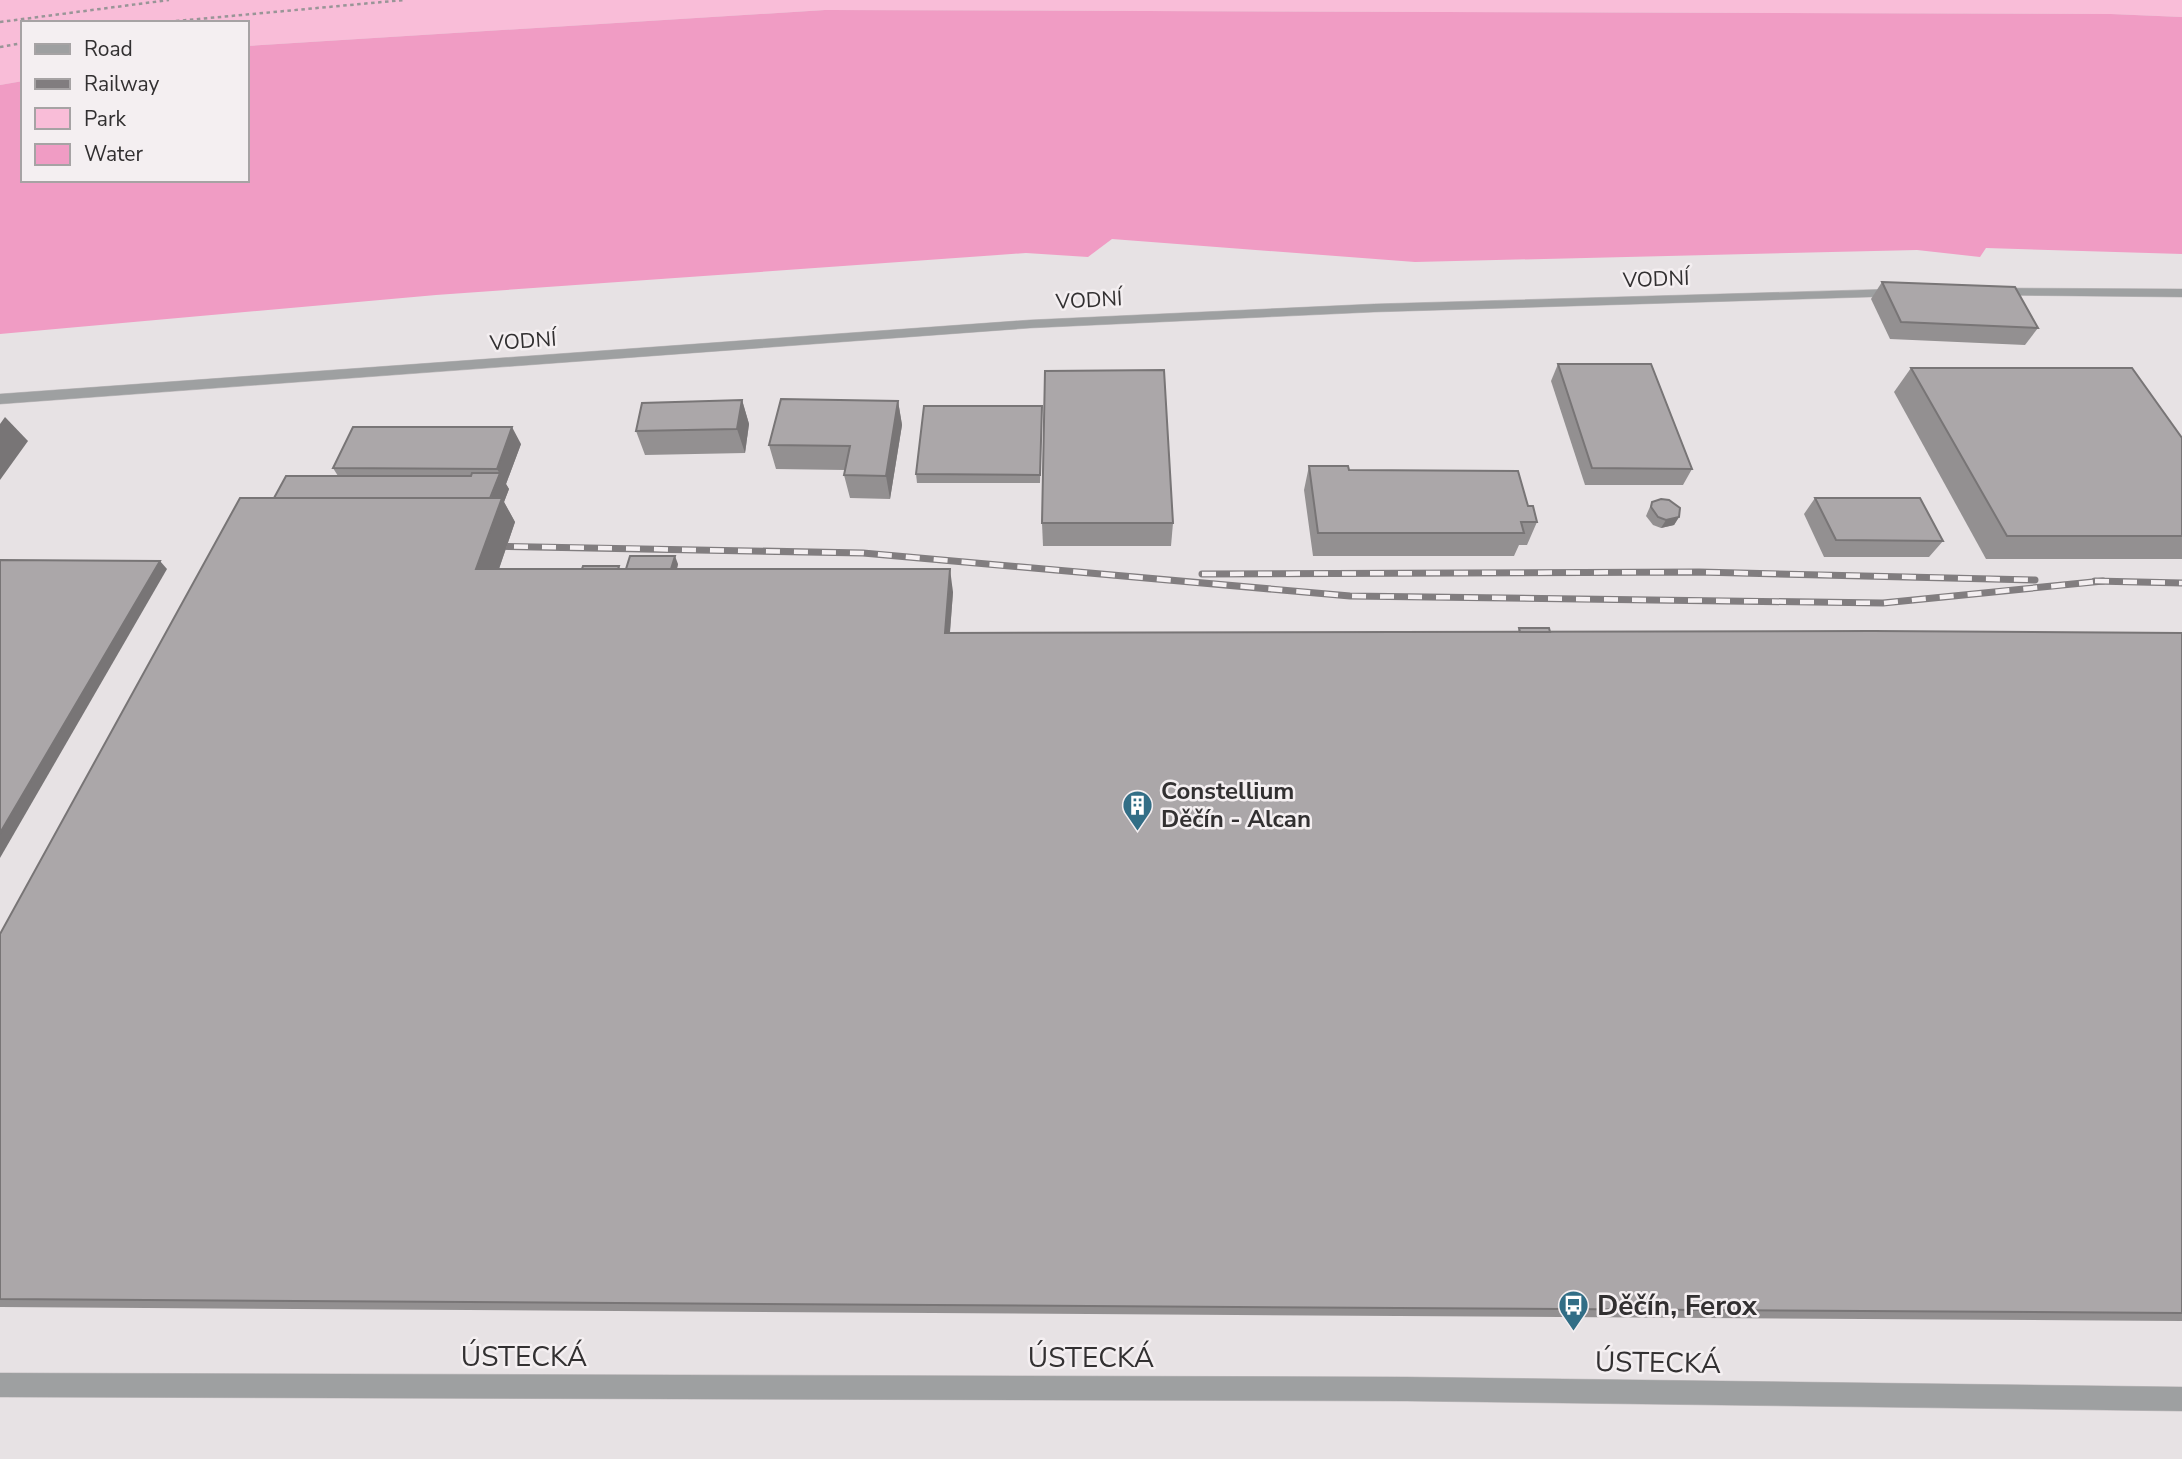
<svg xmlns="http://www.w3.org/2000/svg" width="2182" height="1459" font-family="'Nunito Sans',sans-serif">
  <rect width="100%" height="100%" fill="#e7e2e4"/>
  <polygon fill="#f9bdd8" points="0,0 2182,0 2182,17 2111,14 825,10 247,46 247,23 23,23 23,81 0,85"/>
  <polygon fill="#f09cc4" points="825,10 2111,14 2182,17 2182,254 1986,248 1980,257 1917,250 1415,262 1112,239 1088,257 1026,253 436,295 0,334 0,85 23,81 23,180 247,180 247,46"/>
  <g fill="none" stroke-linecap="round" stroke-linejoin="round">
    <defs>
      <g id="service">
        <polygon points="1995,288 2182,289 2182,297 1990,295 1990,289"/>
        <polygon points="1897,289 1902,290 1902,296 1374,312 1030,328 0,404 0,394 1030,320 1374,304"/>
      </g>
      <polygon id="minor" points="0,1373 1407,1377 2182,1387 2182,1411 1407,1401 0,1397"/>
    </defs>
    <use href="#service" stroke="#c3bec0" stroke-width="1"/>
    <use href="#minor" stroke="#c3bec0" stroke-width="1"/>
    <g stroke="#999597" stroke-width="2.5" stroke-dasharray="3.5 3.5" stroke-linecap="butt">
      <polyline points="0,22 169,0"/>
      <polyline points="155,23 404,0"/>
      <polyline points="0,47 23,43"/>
    </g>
    <use href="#service" fill="#9ea0a1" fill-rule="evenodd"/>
    <use href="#minor" fill="#9ea0a1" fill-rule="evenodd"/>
    <defs>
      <g id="rail">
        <polyline points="486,546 863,553 1350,596 1883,603 2103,581"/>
        <polyline points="1202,574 1699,572 2035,580"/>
        <polyline points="2095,581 2182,583"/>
      </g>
    </defs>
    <use href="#rail" stroke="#817d7f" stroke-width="7"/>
    <use href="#rail" stroke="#f4eff1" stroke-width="4.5" stroke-dasharray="14" stroke-linecap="butt"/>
  </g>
  <g fill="#939091">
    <polygon points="1882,282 2038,328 2025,345 1890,339 1871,299"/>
    <polygon points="1558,364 1692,469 1683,485 1585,485 1551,381"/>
    <polygon points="1911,368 2182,438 2182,559 1986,559 1894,392"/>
    <polygon points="742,400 749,424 745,453 645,455 636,431"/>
    <polygon points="898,401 902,425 890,499 850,498 844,475 845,470 776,469 769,445"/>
    <polygon points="1042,406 1040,483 917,483 916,474"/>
    <polygon points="521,444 506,484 509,489 504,502 515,522 499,569 582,569 619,566 620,569 678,564 677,569 953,592 950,633 1518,632 1519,628 1550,632 2182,633 2182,1321 0,1307 0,934 274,498 338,476 333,468"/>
    <polygon points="1309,466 1349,470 1528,506 1537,522 1527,545 1519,545 1514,556 1313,556 1304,490"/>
    <polygon points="1815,498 1943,541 1929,557 1824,557 1804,514"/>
    <polygon points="1652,502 1679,517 1674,525 1661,528 1653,525 1646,516"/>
    <polygon points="1042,523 1173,523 1171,546 1043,546"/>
  </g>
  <g fill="#787576">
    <polygon points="742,400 749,424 745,453 737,429"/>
    <polygon points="898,401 902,425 890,499 886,476"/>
    <polygon points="5,417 28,441 0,480 0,424"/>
    <polygon points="512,427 521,444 506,484 509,489 504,502 515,522 491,592 476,569 488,505 500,474 497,469"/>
    <polygon points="1679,517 1674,525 1661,528 1666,520"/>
    <polygon points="675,556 678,564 671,592 667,584"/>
    <polygon points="160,561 167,569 0,858 0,833"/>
    <polygon points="950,569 953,592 948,655 945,633"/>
  </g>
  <g fill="#aba7a9" stroke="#787576" stroke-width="2">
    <polygon points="1882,282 2015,287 2038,328 1901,322"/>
    <polygon points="1558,364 1651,364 1692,469 1592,468"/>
    <polygon points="1911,368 2132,368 2182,438 2182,536 2007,536"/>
    <polygon points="1164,370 1173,523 1042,523 1045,371"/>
    <polygon points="781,399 898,401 886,476 844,475 850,446 769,445"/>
    <polygon points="742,400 737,429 636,431 642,403"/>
    <polygon points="924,406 1042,406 1040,475 916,474"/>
    <polygon points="353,427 512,427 497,469 333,468"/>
    <polygon points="1309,466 1348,466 1349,470 1518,471 1528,506 1533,506 1537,522 1521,522 1524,533 1318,533"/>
    <polygon points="472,473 500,473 490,498 274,498 286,476 471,476"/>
    <polygon points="240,498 502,498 476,569 950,569 945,633 1873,631 2182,633 2182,1313 0,1299 0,934"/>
    <polygon points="1815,498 1920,498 1943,541 1836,540"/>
    <polygon points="1661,499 1669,500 1680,508 1679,517 1666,520 1658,517 1651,507 1652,502"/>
    <polygon points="630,556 675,556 671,569 626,569"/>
    <polygon points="0,560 160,561 0,833"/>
    <polygon points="583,566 619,566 618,569 582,569"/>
    <polygon points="1519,628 1549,628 1550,632 1520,632"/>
  </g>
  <defs>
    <symbol id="building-pin" viewBox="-11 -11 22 30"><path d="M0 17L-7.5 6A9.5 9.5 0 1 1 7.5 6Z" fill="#326e86" stroke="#f4eff1"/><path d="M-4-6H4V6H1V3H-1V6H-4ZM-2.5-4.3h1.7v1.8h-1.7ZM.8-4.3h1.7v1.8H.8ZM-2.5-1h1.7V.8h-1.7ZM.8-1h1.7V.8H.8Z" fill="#fff"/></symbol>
    <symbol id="bus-pin" viewBox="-11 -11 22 30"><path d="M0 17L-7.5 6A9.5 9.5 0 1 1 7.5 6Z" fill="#326e86" stroke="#f4eff1"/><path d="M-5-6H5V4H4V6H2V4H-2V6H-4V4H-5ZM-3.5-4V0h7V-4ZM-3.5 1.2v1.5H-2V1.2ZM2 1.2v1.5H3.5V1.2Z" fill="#fff"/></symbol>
  </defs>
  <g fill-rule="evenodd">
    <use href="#building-pin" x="1120" y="788" width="35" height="47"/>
    <use href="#bus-pin" x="1556" y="1288" width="35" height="47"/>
  </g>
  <g text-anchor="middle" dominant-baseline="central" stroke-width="5" stroke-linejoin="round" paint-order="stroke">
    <g font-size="21" fill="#323031" stroke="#f4eff1">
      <text transform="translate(1656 279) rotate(-2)">VODNÍ</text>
      <text transform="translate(1089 300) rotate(-3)">VODNÍ</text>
      <text transform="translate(523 341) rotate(-4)">VODNÍ</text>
    </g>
    <g font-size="24" font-weight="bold" fill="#323031" stroke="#f4eff1" text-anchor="start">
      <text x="1161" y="791">Constellium<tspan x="1161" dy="28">Děčín - Alcan</tspan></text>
    </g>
    <g font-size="28" font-weight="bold" fill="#323031" stroke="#f4eff1" text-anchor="start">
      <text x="1597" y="1306">Děčín, Ferox</text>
    </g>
    <g font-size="28" fill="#323031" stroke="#f4eff1">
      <text x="524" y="1357">ÚSTECKÁ</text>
      <text x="1091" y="1358">ÚSTECKÁ</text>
      <text transform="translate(1658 1363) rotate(1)">ÚSTECKÁ</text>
    </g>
  </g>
  <rect x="21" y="21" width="228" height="161" fill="#f4eff1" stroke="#a6a3a4" stroke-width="2"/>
  <rect x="35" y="44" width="35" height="10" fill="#9ea0a1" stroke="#a6a3a4" stroke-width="2"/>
  <text x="84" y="56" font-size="21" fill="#323031">Road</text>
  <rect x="35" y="79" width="35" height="10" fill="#817d7f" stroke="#a6a3a4" stroke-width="2"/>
  <text x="84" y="91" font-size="21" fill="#323031">Railway</text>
  <rect x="35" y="108" width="35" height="21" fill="#f9bdd8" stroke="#a6a3a4" stroke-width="2"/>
  <text x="84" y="126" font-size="21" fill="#323031">Park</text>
  <rect x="35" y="144" width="35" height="21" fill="#f09cc4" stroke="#a6a3a4" stroke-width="2"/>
  <text x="84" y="161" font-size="21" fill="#323031">Water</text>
</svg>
